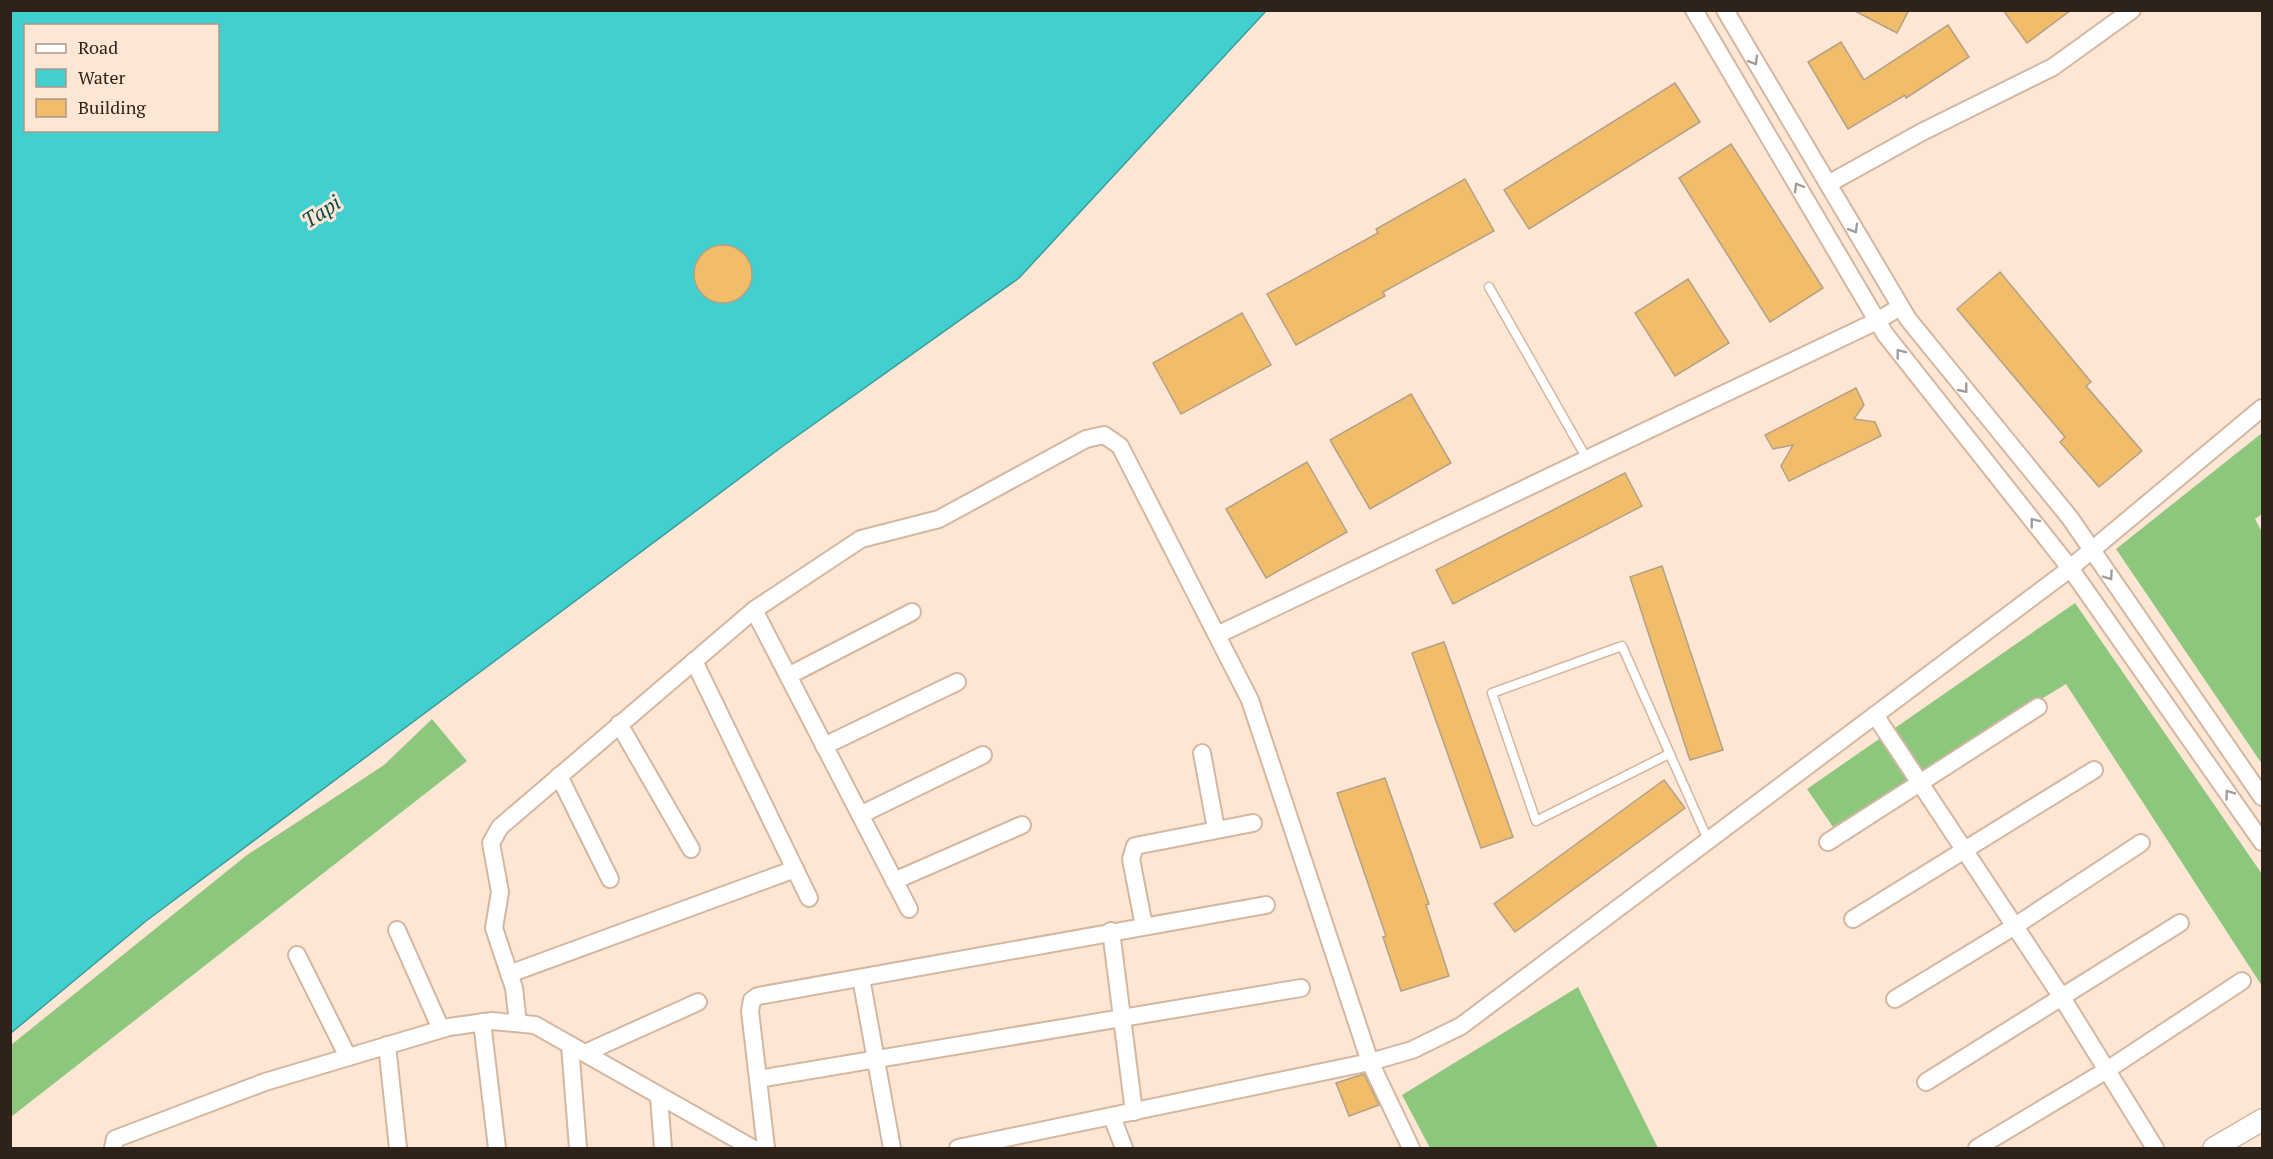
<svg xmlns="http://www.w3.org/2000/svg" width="2273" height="1159" font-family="'PT Serif',serif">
  <rect width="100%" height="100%" fill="#fde6d3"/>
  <g fill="#8dc77e">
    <polygon points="2262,433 2262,514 2255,519 2262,532 2262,764 2116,549"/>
    <polygon points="2075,603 2262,874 2262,986 2066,684 1833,827 1807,789"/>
    <polygon points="432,719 467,761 11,1117 11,1045 247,855 384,765"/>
    <polygon points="1578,987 1658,1148 1430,1148 1402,1095"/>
  </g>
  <path fill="#41cfd0" stroke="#3b9b9a" stroke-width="1.5" fill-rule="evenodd" d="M11,10H1266V11L1019,278L783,446L146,921L11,1033ZM26,26H218V130H26Z"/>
  <g fill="#f1bd6a" stroke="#b4a185" stroke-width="1.5">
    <polygon points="1853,10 1909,10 1897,33"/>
    <polygon points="2003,10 2071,10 2027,43"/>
    <polygon points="1948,25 1969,57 1906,98 1905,95 1848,129 1808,62 1841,42 1864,80"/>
    <polygon points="1675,83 1700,122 1529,229 1504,190"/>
    <polygon points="1731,144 1823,288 1770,322 1679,178"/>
    <polygon points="1465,179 1494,231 1383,292 1385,296 1296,345 1267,294 1378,233 1376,229"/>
    <circle cx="723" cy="274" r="29"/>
    <polygon points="2000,272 2091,382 2086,386 2142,451 2099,487 2060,442 2065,437 1957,309"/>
    <polygon points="1688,279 1729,343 1675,376 1635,313"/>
    <polygon points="1242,313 1271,365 1181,414 1153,363"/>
    <polygon points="1856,388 1864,405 1854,419 1875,422 1881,436 1789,481 1781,466 1793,445 1773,449 1765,435"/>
    <polygon points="1411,394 1451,463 1370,509 1330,440"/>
    <polygon points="1307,462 1347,532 1266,578 1226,509"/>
    <polygon points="1625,473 1642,506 1453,604 1436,570"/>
    <polygon points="1662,566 1723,750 1690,760 1630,577"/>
    <polygon points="1444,642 1513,837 1481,848 1412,653"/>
    <polygon points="1385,778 1429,904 1426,905 1449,976 1401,991 1383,937 1386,936 1337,793"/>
    <polygon points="1664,780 1685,808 1515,932 1494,904"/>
    <polygon points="1364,1074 1379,1105 1349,1116 1336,1083"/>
  </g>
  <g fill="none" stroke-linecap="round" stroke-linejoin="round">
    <defs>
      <g id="service">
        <polyline points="1489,287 1587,459"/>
        <polyline points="1669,754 1536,821 1492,693 1622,646 1708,840"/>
      </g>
      <g id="minor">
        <polyline points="1694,10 1885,334 2070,568 2262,842"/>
        <polyline points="1725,10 1908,319 2070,518 2262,797"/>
        <polyline points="1828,184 1922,132 2053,67 2132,10"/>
        <polyline points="754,610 909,909"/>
        <polyline points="1217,635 1877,321 1900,307"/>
        <polyline points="694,661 809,898"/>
        <polyline points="788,676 912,612"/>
        <polyline points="1875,715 2061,996 2155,1148"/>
        <polyline points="619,724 691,849"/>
        <polyline points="824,746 957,682"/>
        <polyline points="1202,753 1216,829"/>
        <polyline points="559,776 610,879"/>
        <polyline points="860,815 983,755"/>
        <polyline points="1828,842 2038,707"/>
        <polyline points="894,881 1022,825"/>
        <polyline points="1853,919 2094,770"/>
        <polyline points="1144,926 1131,859 1135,846 1253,823"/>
        <polyline points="397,930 441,1029"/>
        <polyline points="1111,931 1134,1112"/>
        <polyline points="297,955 348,1057"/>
        <polyline points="509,974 795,869"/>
        <polyline points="861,978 892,1148"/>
        <polyline points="1895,999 2015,926 2141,843"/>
        <polyline points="482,1022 497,1148"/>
        <polyline points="518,1023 514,988 494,928 500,892 491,843 500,827 754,610 861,539 939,519 1086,439 1104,435 1120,446 1250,700 1370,1062 1411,1148"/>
        <polyline points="387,1045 398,1148"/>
        <polyline points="570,1045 578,1148"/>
        <polyline points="585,1053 698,1002"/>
        <polyline points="758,1079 1301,988"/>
        <polyline points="1926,1082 2180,923"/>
        <polyline points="659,1097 663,1148"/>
        <polyline points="1112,1117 1124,1148"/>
        <polyline points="113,1148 115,1139 265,1082 449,1027 492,1021 535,1025 752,1148"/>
        <polyline points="766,1148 750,1011 752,1000 758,996 1266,905"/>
        <polyline points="958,1148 1370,1062 1412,1050 1461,1026 2063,574 2262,408"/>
        <polyline points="1977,1148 2107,1070 2242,981"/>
      </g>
      <polyline id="tertiary" points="2214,1148 2262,1120"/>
    </defs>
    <use href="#service" stroke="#d4b7a1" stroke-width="11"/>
    <use href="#minor" stroke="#d4b7a1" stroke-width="20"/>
    <use href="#tertiary" stroke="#d4b7a1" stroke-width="24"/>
    <use href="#service" stroke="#fff" stroke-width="8"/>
    <use href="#minor" stroke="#fff" stroke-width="16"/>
    <use href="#tertiary" stroke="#fff" stroke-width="21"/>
  </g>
  <defs><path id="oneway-chevron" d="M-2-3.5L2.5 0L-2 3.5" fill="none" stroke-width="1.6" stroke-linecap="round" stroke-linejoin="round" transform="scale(1.5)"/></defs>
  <g stroke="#a19c98">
    <use href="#oneway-chevron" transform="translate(1754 61) rotate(59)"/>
    <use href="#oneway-chevron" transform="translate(1798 187) rotate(-120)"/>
    <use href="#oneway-chevron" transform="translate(1854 229) rotate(59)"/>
    <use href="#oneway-chevron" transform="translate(1900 353) rotate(-128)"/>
    <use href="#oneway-chevron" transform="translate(1964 389) rotate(51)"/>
    <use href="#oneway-chevron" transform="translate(2034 522) rotate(-128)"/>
    <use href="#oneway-chevron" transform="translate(2109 576) rotate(55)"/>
    <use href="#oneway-chevron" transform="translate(2229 794) rotate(-125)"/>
  </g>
  <g text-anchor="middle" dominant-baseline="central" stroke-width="6" stroke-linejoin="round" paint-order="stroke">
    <g font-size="21" font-style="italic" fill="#0d4b4c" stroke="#fde6d3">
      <text transform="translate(321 211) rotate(-33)">Tapi</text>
    </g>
  </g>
  <rect width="2273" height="1159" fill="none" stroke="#2e231b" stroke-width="24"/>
  <rect x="24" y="24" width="195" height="108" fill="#fde6d3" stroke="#aa9889" stroke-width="1.5"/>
  <rect x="36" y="44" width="30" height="9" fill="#ffffff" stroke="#aa9889" stroke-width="1.5"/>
  <text x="78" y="54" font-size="18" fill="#2e231b">Road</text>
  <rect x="36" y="69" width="30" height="18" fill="#41cfd0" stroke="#aa9889" stroke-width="1.5"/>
  <text x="78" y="84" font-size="18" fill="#2e231b">Water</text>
  <rect x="36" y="99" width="30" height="18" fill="#f1bd6a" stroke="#aa9889" stroke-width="1.5"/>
  <text x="78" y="114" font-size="18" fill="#2e231b">Building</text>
</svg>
